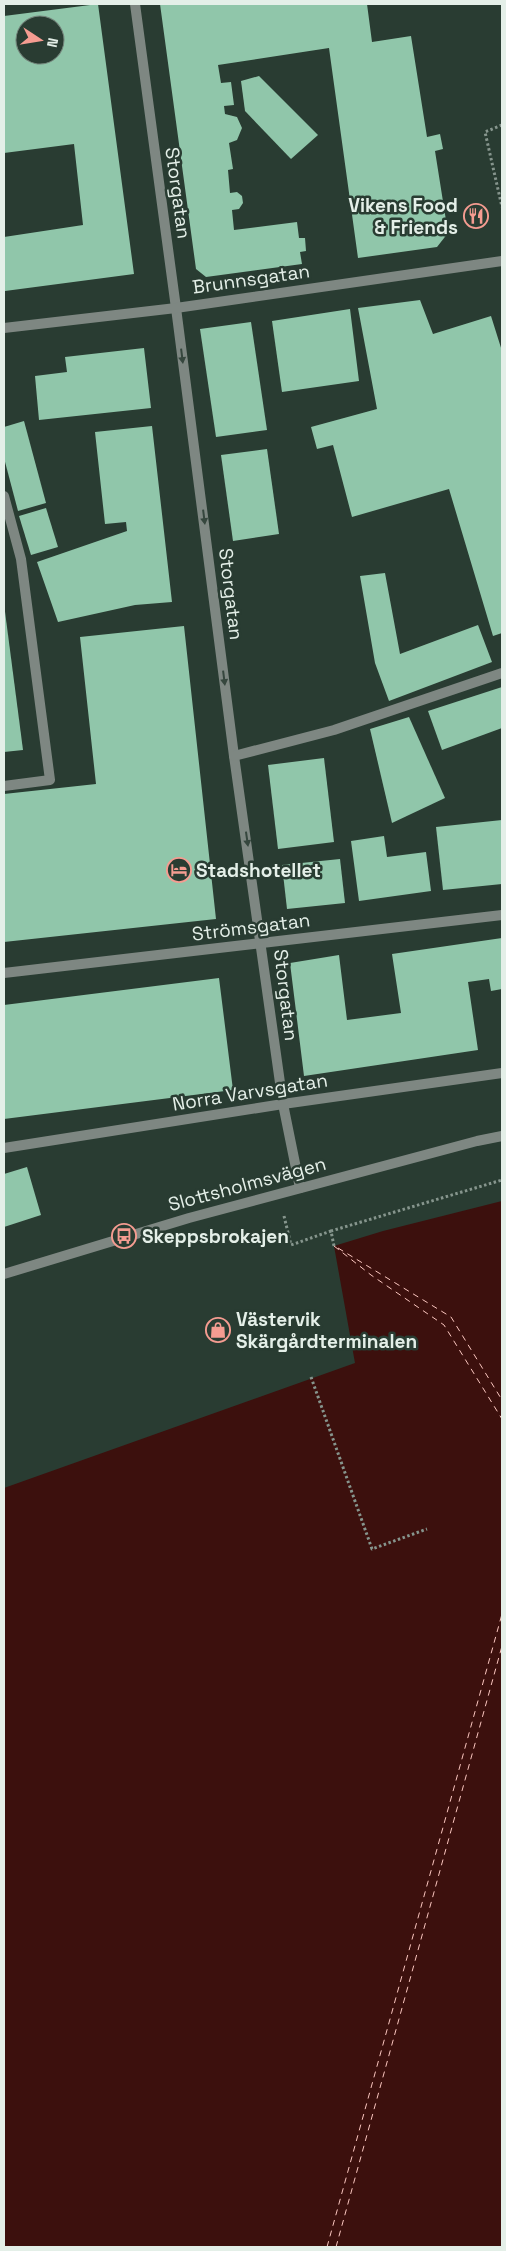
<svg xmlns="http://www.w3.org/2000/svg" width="506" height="2251" font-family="'Space Grotesk',sans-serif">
  <rect width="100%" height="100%" fill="#293c32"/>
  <polygon fill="#3c100d" points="502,1201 502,2247 4,2247 4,1488 355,1363 334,1246 383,1231"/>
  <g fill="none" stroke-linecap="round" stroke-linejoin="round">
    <g stroke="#fac6bf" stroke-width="1" stroke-dasharray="6 5" stroke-linecap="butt">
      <polyline points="334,1246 371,1275 444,1325 502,1419"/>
      <polyline points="338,1248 451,1317 502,1400"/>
      <polyline points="327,2247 502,1614"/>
      <polyline points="336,2247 502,1646"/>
    </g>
  </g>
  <g fill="#90c6aa" fill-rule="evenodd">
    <path d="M98,4L134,274L5,291L4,237L83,225L74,144L4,153V16ZM25,25H55V55H25Z"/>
    <polygon points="160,4 367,4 372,42 411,36 427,137 440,134 443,149 435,151 448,233 437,247 358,258 329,48 218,65 221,83 231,82 234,105 224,106 225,114 237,117 242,128 237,140 229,143 233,169 228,170 230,193 237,192 242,196 243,203 239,209 232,210 234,230 297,222 299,238 305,238 306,251 300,252 302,264 206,277 196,269"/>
    <polygon points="259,76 318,135 291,159 245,111 241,81"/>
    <polygon points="420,300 433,334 491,316 502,351 502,633 493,636 449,489 352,517 333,445 317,449 311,427 377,409 358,308"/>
    <polygon points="350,309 359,381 282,392 272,321"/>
    <polygon points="251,322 267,430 216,437 200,329"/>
    <polygon points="144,348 151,408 39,420 35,376 67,372 65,357"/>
    <polygon points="24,421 46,503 18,511 4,458 4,427"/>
    <polygon points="152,426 172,602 135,605 58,622 37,562 127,531 126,522 105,524 95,432"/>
    <polygon points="267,449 279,534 233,541 221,455"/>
    <polygon points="46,508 58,547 31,555 19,516"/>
    <polygon points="385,573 400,654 478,625 492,662 389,701 375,663 360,576"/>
    <polygon points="4,604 23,750 4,752"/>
    <polygon points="184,626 216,919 4,942 4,794 96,784 80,637"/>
    <polygon points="502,687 502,728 442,750 428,711"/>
    <polygon points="409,717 445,798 392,823 370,729"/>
    <polygon points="324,758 334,842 278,849 268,765"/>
    <polygon points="502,820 502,884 443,890 436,827"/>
    <polygon points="384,836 387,857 426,852 431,891 359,901 351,841"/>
    <polygon points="340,859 345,903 287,909 282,865"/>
    <polygon points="502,938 502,989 491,991 489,979 468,982 478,1050 304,1076 290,963 339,955 347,1020 401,1013 392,954"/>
    <polygon points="219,978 233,1090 4,1119 4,1005"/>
    <polygon points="27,1167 41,1215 4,1227 4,1174"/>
  </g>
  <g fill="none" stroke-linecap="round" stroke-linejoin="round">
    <g stroke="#86958d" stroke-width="3" stroke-dasharray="2.5 2.5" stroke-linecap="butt">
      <polyline points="502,125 485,132 502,207"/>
      <polyline points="284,1216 291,1245 331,1231"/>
      <polyline points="334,1246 331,1231 502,1180"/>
      <polyline points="311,1377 372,1549 427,1529"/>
    </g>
    <polyline stroke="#7e8782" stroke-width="10" points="4,496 21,559 50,780 4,786"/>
    <polyline stroke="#7e8782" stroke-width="10" points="135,4 176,308"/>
    <g stroke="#7e8782" stroke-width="10">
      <polyline points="176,308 234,756 283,1104 300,1188"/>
      <polyline points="4,328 176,308 502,261"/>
      <polyline points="234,756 334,730 502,673"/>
      <polyline points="4,973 502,915"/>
      <polyline points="4,1148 283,1104 502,1073"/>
    </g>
    <polyline stroke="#7e8782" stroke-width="10" points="4,1274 189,1218 477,1141 502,1136"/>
  </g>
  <defs><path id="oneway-solid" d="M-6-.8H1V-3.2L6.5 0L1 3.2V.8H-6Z" transform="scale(1.25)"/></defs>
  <g fill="#36473e">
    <use href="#oneway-solid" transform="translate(182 356) rotate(83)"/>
    <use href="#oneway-solid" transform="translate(204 517) rotate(83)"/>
    <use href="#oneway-solid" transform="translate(224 678) rotate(83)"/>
    <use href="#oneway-solid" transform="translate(247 839) rotate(82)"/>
  </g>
  <defs>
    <symbol id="restaurant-ring" viewBox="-11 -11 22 22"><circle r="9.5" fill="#293c32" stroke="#f59c91" stroke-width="1.5"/><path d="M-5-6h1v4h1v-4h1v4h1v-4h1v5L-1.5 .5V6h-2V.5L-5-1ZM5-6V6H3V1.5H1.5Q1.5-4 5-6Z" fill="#f59c91"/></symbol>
    <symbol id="hotel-ring" viewBox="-11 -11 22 22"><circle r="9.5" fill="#293c32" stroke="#f59c91" stroke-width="1.5"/><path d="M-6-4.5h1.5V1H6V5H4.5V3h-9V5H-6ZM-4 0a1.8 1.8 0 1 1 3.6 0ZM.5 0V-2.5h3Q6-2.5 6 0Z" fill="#f59c91"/></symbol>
    <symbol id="bus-ring" viewBox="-11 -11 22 22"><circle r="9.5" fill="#293c32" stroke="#f59c91" stroke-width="1.5"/><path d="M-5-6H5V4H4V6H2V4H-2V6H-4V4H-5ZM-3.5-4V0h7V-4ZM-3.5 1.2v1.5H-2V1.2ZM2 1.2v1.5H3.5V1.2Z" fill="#f59c91"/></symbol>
    <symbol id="shop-ring" viewBox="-11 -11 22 22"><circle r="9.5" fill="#293c32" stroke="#f59c91" stroke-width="1.5"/><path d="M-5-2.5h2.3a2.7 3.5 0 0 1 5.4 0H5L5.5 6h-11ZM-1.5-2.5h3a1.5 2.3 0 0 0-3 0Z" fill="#f59c91"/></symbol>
  </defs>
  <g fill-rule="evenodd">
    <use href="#restaurant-ring" x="462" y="202" width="28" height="28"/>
    <use href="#hotel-ring" x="165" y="856" width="28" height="28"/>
    <use href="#bus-ring" x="110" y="1222" width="28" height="28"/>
    <use href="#shop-ring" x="204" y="1316" width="28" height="28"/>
  </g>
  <g text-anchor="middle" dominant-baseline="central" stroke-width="5" stroke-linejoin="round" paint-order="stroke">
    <g font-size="19" fill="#e4efe8" stroke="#293c32">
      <text transform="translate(178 193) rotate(82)">Storgatan</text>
      <text transform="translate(251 279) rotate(-8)">Brunnsgatan</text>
      <text transform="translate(231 594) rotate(83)">Storgatan</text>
      <text transform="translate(251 927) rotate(-7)">Strömsgatan</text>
      <text transform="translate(286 995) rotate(83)">Storgatan</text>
      <text transform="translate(250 1092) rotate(-9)">Norra Varvsgatan</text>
      <text transform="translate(247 1184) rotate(-15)">Slottsholmsvägen</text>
    </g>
    <g font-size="19" font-weight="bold" fill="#e4efe8" stroke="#293c32" text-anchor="start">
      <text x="458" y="205" text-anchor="end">Vikens Food<tspan x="458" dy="22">&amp; Friends</tspan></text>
      <text x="196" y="870">Stadshotellet</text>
      <text x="142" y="1236">Skeppsbrokajen</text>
      <text x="236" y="1319">Västervik<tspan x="236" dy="22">Skärgårdterminalen</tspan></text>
    </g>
  </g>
  <rect width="506" height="2251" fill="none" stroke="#e4efe8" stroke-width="10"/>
  <g transform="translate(40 40) rotate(102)"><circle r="24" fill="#293c32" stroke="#74847b"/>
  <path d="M0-4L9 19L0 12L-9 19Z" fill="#f59c91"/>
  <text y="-8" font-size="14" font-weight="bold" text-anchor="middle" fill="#e4efe8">N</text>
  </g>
</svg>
